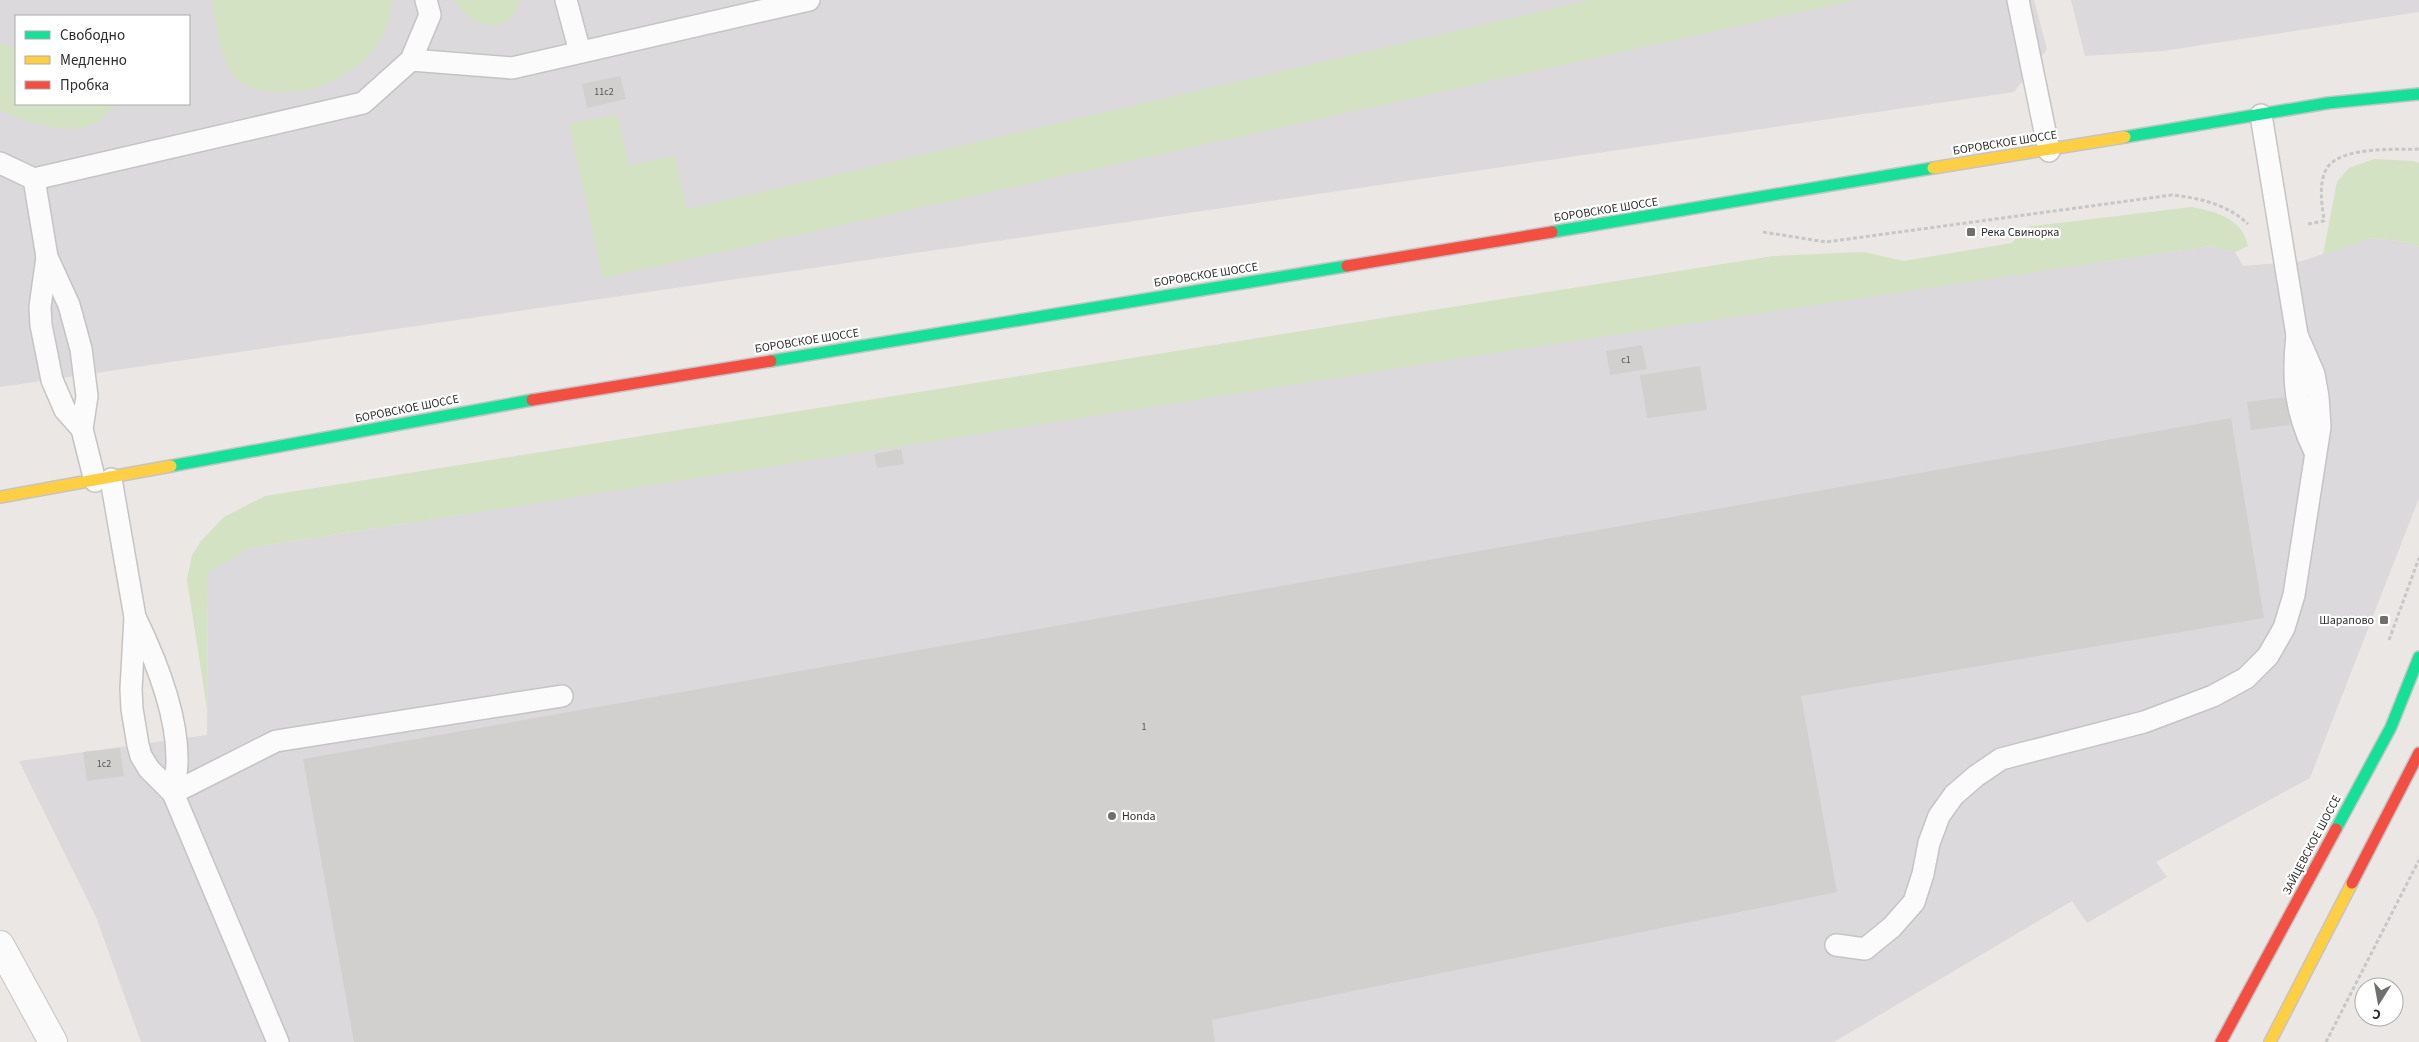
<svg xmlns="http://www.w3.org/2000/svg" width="2419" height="1042" font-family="'Source Sans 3',sans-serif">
  <rect width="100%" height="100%" fill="#eae7e5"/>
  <g fill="#dbd9db" fill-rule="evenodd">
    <path d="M0,0H2034L2047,49L2014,92L0,387ZM16,16H189V104H16Z"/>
    <polygon points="2071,0 2419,0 2419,12 2163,51 2085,56"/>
    <polygon points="2371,238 2407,242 2419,247 2419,498 2310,778 2156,862 2167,877 2087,923 2072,901 1834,1042 141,1042 96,917 19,761 207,735 208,572 249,548 1592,337 2210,246 2235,252 2243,266 2302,261"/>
  </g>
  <g fill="#d2e2c2">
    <path d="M212,0H391C392,40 357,73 321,86C309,91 293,92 280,92C262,92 243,88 232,73C219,56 216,21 212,0Z"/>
    <path d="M454,0H521C509,38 471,28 454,0Z"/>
    <polygon points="1590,0 1856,0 603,278 569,124 617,115 629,165 675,156 687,209"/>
    <path d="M0,43L16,48V104H113L114,106C109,111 103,119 97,122C68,139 29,121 0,111Z"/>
    <polygon points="2374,159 2413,161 2419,163 2419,247 2407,242 2371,238 2323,255 2337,182 2349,168"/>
    <path d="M2192,207C2217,212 2242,218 2248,246L2235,252L2210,246L1514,350L249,548L208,573L207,708L187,580L192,555L201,541L224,517L265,496L1773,256L1864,252L1904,261L2012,243L2026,227Z"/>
  </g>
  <g fill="#d2d0ce">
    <polygon points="620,76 626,99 587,108 582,84"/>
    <polygon points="1642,345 1647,369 1610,375 1606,351"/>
    <polygon points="1700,366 1707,410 1647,418 1640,375"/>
    <polygon points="2286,397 2290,425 2251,430 2247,402"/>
    <polygon points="2231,418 2264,618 1801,696 1837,892 1212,1020 1215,1042 354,1042 303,759"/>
    <polygon points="901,449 904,464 877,468 874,454"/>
    <polygon points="120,748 124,776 87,781 83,752"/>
  </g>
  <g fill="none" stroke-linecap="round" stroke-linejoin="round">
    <defs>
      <g id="lane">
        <polyline points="566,0 580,52"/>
        <polyline points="2018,0 2049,151"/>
        <polyline points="411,60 512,68 809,0"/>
        <polyline points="0,163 34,179"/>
        <polyline points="34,179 363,103 411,60 430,15 426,0"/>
        <polyline points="34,179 47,257 69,305 81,349 87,396 82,429 95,481"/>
        <polyline points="47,257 40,307 41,325 52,380 65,410 82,429"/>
        <path d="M2297,335C2292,379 2295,411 2315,452"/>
        <polyline points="111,479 135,617 131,689 132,709 138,745 141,756 149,769 173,793 278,1042"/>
        <path d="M135,617C156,660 178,714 177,762C177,772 174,783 173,793"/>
        <polyline points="173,793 276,741 562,696"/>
        <polyline points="1836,945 1865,949 1892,927 1914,902 1923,874 1929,843 1939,816 1954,795 1976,776 2001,759 2144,722 2213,696 2246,678 2268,656 2284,628 2294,595 2320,427 2318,397 2314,374 2297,335 2261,115"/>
      </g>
      <polyline id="street" points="0,945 53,1042"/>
      <g id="fast">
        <polyline points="2125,137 2328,103 2419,94"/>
        <polyline points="1552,232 1933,168"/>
        <polyline points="771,361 1347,266"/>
        <polyline points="171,466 532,400"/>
        <polyline points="2336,829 2391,727 2419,657"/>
      </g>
      <g id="slow">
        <polyline points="1933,168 2125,137"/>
        <polyline points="0,497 171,466"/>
        <polyline points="2270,1042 2352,883"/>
      </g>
      <g id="jam">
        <polyline points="1347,266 1552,232"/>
        <polyline points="532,400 771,361"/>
        <polyline points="2352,883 2419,753"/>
        <polyline points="2221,1042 2336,829"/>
      </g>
    </defs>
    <use href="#lane" stroke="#c5c4c5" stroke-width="24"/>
    <use href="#street" stroke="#c5c4c5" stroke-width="30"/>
    <use href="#fast" stroke="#c5c4c5" stroke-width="14"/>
    <use href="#slow" stroke="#c5c4c5" stroke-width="14"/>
    <use href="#jam" stroke="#c5c4c5" stroke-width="14"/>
    <g stroke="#c7c7c7" stroke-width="3" stroke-dasharray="4 2.5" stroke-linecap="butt">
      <path d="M2308,224L2324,221C2322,204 2318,183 2327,168C2341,146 2396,150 2419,149"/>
      <path d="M1763,232L1826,242L2172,195C2199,198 2227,204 2248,224"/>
      <polyline points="2389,640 2419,558"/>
      <polyline points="2326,1042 2419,860"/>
    </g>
    <use href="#lane" stroke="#fcfbfb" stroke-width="21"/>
    <use href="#street" stroke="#fcfbfb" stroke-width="28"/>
    <use href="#fast" stroke="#16e098" stroke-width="11"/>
    <use href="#slow" stroke="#ffcf43" stroke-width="11"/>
    <use href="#jam" stroke="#f24e42" stroke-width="11"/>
  </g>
  <g fill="#706f6e" stroke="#fff" stroke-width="2">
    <rect x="1966" y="227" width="10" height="10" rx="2.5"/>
    <rect x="2379" y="615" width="10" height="10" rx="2.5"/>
    <circle cx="1112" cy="816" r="5"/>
  </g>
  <g text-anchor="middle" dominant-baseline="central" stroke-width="4.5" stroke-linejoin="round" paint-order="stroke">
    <g font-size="10" fill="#585757">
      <text x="604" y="92">11с2</text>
      <text x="1626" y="360">с1</text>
      <text x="1144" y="727">1</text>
      <text x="104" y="764">1с2</text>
    </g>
    <g font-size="12" fill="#2e2e2e" stroke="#fff">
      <text transform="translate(2005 143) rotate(-9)">БОРОВСКОЕ ШОССЕ</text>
      <text transform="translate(1606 210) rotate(-9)">БОРОВСКОЕ ШОССЕ</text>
      <text transform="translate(1206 275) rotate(-9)">БОРОВСКОЕ ШОССЕ</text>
      <text transform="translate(807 341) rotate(-9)">БОРОВСКОЕ ШОССЕ</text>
      <text transform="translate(407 409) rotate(-11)">БОРОВСКОЕ ШОССЕ</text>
      <text transform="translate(2312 845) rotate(-62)">ЗАЙЦЕВСКОЕ ШОССЕ</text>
    </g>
    <g font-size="12" fill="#2e2e2e" stroke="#fff" text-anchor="start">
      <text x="1981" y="232">Река Свинорка</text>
      <text x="2374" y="620" text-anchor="end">Шарапово</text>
      <text x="1122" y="816">Honda</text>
    </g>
  </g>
  <rect x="15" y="15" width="175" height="90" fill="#ffffff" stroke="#ababab"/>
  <rect x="25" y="31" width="25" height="8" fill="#16e098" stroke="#ababab"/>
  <text x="60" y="40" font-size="15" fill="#2e2e2e">Свободно</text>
  <rect x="25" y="56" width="25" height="8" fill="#ffcf43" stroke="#ababab"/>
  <text x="60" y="65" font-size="15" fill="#2e2e2e">Медленно</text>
  <rect x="25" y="81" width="25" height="8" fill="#f24e42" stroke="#ababab"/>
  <text x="60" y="90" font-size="15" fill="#2e2e2e">Пробка</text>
  <g transform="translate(2379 1002) rotate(191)"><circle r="24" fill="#ffffff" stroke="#ababab"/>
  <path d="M0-4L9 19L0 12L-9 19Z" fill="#706f6e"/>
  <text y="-8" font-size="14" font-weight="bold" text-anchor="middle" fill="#2e2e2e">С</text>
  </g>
</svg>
